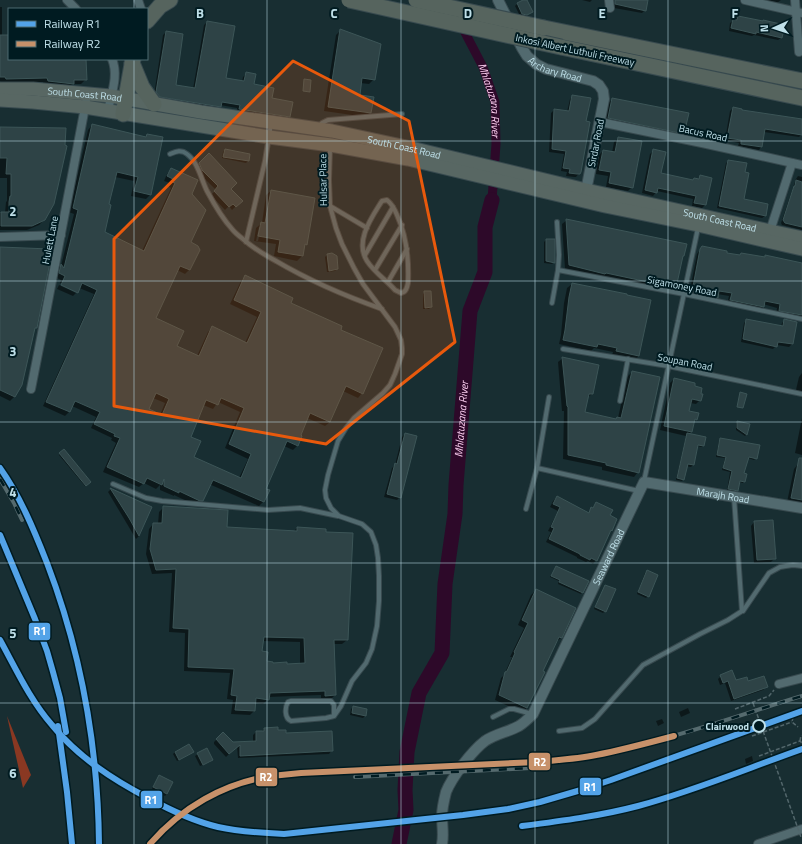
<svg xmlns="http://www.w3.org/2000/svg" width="802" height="844" font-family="'Titillium Web',sans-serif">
  <rect width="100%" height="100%" fill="#182e32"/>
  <polygon fill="#8a3822" points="7,716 31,775 23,788"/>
  <g fill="#0007" fill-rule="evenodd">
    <polygon points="526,0 532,12 524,17 520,16 515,6 517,4"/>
    <polygon points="582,0 592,0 590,2"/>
    <polygon points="615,0 647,0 645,10 642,13 614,8"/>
    <polygon points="759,0 781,0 777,3"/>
    <polygon points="0,7 2,7 2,36 9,36 9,59 88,59 85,61 86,79 81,84 72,84 68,88 43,85 43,82 1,83 0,81"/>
    <polygon points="738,17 781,38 778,40 754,35 752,36 729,31 730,23"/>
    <polygon points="207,22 225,79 242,82 243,77 246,74 253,85 271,99 289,116 286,120 237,112 237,108 220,105 217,110 157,99 154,95 163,35 166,32 174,86 193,89 204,25"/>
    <polygon points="340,31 374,79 369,84 360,83 359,95 370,112 366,117 324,111 336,35"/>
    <polygon points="573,96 585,122 581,171 576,177 574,177 566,176 567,172 561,171 564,154 549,152 551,113 554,110 567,112 570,99"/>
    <polygon points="613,99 684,133 679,138 604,123 608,103"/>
    <polygon points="733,108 741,110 802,120 802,134 799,137 764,132 761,147 759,150 738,146 739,143 725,140 730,111"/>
    <path d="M92,125L144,138L147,135L150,195L146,199L131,196L134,181L115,177L108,205L104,233L142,251L171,188L168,186L170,183L164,181L167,174L171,169L191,195L189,243L199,250L189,270L185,274L177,270L155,319L176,347L197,356L208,332L212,328L245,343L257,317L230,304L241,281L245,277L290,303L339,330L362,393L358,398L343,391L330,422L325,426L307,418L300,435L301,436L297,446L293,450L284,446L265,489L268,491L263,502L259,506L209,484L202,500L198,505H195L174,495V496L160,490V485L156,489L144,483L139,487L103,472L116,443L111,440L112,438L91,428L96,417L72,406L69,412L65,416L43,406L94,294L79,288L77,291L60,283L61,280L55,277L57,269L61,265V266L74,214L69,212L88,130ZM153,398L165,403L160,415L147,409ZM218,402L240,412L225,448L248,459L239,478L193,457L190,437L203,405L213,409Z"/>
    <polygon points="0,128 44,220 39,225 27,230 0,230 0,213 5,213 6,202 7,201 7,178 0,178"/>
    <polygon points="619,138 632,187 628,191 606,187 608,176 596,174 599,155 603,151 612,153 614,142"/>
    <polygon points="225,150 248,161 246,163 222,158 223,152"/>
    <polygon points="653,151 660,174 692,181 694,179 697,179 700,177 710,179 705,205 702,208 692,206 693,199 657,191 653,196 642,193 650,154"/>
    <polygon points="209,155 229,189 241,201 232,210 229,206 225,210 211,195 216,190 199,173 197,167"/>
    <polygon points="729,161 742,199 765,216 762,218 717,208 726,163"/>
    <polygon points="798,176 802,177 802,230 782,225 781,223 796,179"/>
    <path d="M271,191L306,244L303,247L302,256L297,261L274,256L276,244L254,241L256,228L262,223L266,195ZM259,227H261L258,241H256Z"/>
    <polygon points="567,220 682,257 675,287 671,291 600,278 565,269 562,224"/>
    <polygon points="546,240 554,262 552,264 544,263 544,242"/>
    <polygon points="702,247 739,256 741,254 764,258 766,256 802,264 802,321 799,319 776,314 777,308 763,304 763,307 759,310 727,304 729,296 717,294 717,297 713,301 689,295 697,254"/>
    <polygon points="0,248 36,327 34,330 21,384 14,397 10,401 0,396"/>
    <polygon points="327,255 337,269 335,271 327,272 325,257"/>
    <polygon points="572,284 639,356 634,360 612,356 613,352 594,348 591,351 559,344 561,335 564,303 567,288"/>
    <polygon points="59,285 76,293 73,296 57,289"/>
    <polygon points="425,292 431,307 429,309 423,309 423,294"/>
    <polygon points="747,320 781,327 782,323 785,320 796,322 792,344 789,347 777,345 773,349 741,342 744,323"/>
    <polygon points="563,358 592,394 587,398 583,413 615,420 618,418 627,377 632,372 638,472 634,477 602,470 602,467 563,459 564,411 562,411 558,362"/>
    <polygon points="802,373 802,396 795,394 799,377"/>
    <polygon points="674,379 693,387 700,400 696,404 690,403 688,412 696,419 694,422 691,432 689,434 703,446 701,447 697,446 693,465 691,467 686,466 683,479 682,481 676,480 686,436 660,430 670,383"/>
    <polygon points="802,418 802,455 795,453"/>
    <polygon points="737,422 747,434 745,436 736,430 736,424"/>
    <polygon points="405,434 400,497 397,500 384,497 392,468 395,465 402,437"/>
    <polygon points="721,439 756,458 754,460 748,458 743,474 744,481 743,483 739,482 738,490 736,492 727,491 730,472 722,470 725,458 716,457 719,441"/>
    <polygon points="64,450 90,481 85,486 59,455"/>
    <polygon points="798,464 802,465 802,505 787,502 794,469"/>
    <polygon points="111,489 151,507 139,536 136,539 108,492"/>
    <polygon points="557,497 588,513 596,503 609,516 616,519 611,530 609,533 596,560 593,564 588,561 586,562 577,558 577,557 546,542 551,532 548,531 558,511 550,507 553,501"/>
    <path d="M163,508L226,528L293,532L297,528L347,640L342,644H333L335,695L331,699L321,700V695L268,697V699L263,704L255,703L254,711L250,715L231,714L233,700L227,699L230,673L184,671L185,633L169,632L172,573L152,574L146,554L149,529L153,524H158L159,512ZM262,641L300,642V664H272L266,662L261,652Z"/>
    <polygon points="754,522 775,558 771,562 754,563 751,526"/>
    <polygon points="556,567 582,592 581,594 558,584 559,581 550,577"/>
    <polygon points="647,571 648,596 646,598 637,594 645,573"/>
    <polygon points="606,586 605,611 603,613 594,609 604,588"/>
    <polygon points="536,590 574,608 561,638 556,642 542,671 527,708 522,712 495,700 501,678 504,675 512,657 510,657 524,628 518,625 531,595"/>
    <polygon points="721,676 736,682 748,682 766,687 763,690 731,701 725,683 720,685 718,679"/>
    <polygon points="353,707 365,716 363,718 350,715 351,709"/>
    <polygon points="688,708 690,713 681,717 679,712"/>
    <polygon points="662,719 664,723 658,726 656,721"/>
    <polygon points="277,728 277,731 332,750 329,754 238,758 237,746 226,757 214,744 214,742 223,733 233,743 253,742 253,735 256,732 261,732 264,729"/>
    <polygon points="206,749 212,760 210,762 200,766 195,756"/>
    <polygon points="175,752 192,752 190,754 177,761 173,754"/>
    <polygon points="752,756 753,761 746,764 745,759"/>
    <polygon points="159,777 167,794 165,796 152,789 157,779"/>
  </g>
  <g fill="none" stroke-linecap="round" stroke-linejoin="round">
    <path stroke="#2d0929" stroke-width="9" id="s1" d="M460,23L483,67L495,102L496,144L492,200"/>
    <path stroke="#2d0929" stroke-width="15" id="s2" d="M399,844L406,810L405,790L407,752L419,693L442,653L445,584L455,514L456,485L470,311L485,272V227L492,200"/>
  </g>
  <g fill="#2e4346" stroke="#3c5557" fill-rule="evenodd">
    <polygon points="523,0 527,0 533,12 527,15 522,14 517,3"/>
    <polygon points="615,0 648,0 646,11 615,4"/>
    <polygon points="738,16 763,21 763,20 785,25 782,38 756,32 756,34 731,28 733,19 737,20"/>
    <polygon points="207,21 235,26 226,78 244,81 246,72 256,74 254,84 274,88 272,98 293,102 290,117 239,109 240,105 222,102 221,107 160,97 156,92 166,31 183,34 176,85 195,88"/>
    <polygon points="340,29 381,44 375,80 362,78 360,95 374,97 371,113 328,107"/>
    <polygon points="0,35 9,35 9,59 86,59 87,80 74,80 74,84 48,81 47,78 6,79 5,77 0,77"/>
    <polygon points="304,79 311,80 310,92 303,91"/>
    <polygon points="572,95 591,98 586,121 590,122 581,172 580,174 577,174 569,173 570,169 563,168 566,151 552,149 554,109 569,111"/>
    <polygon points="612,98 689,113 684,134 608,118"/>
    <polygon points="733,107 742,109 742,110 802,119 802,135 765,129 762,147 741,144 741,140 727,138"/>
    <path d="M92,124L146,137L147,134L163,137L151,195L134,191L138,177L117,172L109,204L111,205L105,232L144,251L175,183L172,182L173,179L167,176L171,168L198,180L192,194L206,210L191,242L198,246L200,250L190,270L180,266L156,318L184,331L177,346L199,356L212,326L247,343L261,312L234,300L245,275L293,298L291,303L342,326L341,330L383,348L363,394L346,386L330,422L310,413L301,435L302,436L298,446L287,441L266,489L270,490L264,502L213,480L203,501H200L179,491V493L164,486V479L162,485L147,478L144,484L107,467L120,438L114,436L115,434L94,424L100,412L75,401L70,412L46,402L97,290L82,283L78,293L61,285L65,276L59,273L61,264L64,268L78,210L73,208ZM156,393L169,399L162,415L149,409ZM221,398L244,408L229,444L251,454L241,478L194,457L201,441L191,437L206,400L218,405Z"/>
    <polygon points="0,127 66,128 65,145 67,146 54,204 45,220 32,226 1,226 1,212 9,212 9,202 10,196 11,196 11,174 6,174 7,158 0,158"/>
    <polygon points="618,137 642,141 633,188 609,183 611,172 599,170 603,150 615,152"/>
    <polygon points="225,149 250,154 249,161 223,157"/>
    <polygon points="653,149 666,152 661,173 693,180 694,178 699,179 700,175 712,178 706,205 694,203 696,196 658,188 657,193 645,190"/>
    <polygon points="209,153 237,183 231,189 243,201 236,207 233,204 229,207 214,191 218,186 202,170 199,163"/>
    <polygon points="728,160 747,163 745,172 749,173 744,199 768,204 766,216 719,206"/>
    <polygon points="796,180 802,182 802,227 785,223 783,220 794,186 795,186"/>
    <polygon points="271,190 315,198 307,245 305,244 303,256 278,252 280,240 258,236 261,222 265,223"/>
    <polygon points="566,219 687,244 684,256 683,256 676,288 606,273 605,274 569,265"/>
    <polygon points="546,239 555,239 555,263 546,261"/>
    <polygon points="702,246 727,251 727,253 740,255 741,253 765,257 765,255 802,263 802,315 779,311 780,304 765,301 764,307 730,300 732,293 719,291 718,298 692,292 700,249"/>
    <polygon points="0,247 50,249 52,252 37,328 35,328 22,385 15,397 0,390"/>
    <polygon points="332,253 337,256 338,269 329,271 327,254"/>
    <polygon points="572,283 627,294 627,295 651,300 639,356 616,351 617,348 598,344 597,347 563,340 565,330 569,297"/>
    <polygon points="424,291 431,291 432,307 425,308"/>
    <polygon points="746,319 783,326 784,319 797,322 793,344 778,342 777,347 743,339"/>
    <polygon points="562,357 599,365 593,394 589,394 585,412 616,419 617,417 621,418 632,371 660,377 639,473 606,465 606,463 568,455 568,407 567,406"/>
    <polygon points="674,378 695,383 695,386 702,388 701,394 703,394 701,401 692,399 689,411 699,413 697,420 695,419 692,432 664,426"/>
    <polygon points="740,392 747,394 743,408 737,407"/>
    <polygon points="737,421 750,424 747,435 737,428"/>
    <polygon points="405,433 417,436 401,498 387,494 395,463 397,464"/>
    <polygon points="687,433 706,437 704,446 698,445 694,465 688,464 684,480 677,478"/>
    <polygon points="720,438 760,445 757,459 749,457 744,473 747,474 745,482 740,481 738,491 728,489 732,471 723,468 726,457 717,455"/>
    <polygon points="64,449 91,482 86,486 59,453"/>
    <polygon points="799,458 802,458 802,500 791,498"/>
    <polygon points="110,488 152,507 139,536 129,518"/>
    <polygon points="557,496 589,513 591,507 593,508 596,502 613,510 610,515 617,519 612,531 611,530 597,561 591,558 590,560 580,555 580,554 549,539 554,528 551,527 560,507 553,504"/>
    <path d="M163,506L228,510L227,527L297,531V527L326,529V532L353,533L348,640H334L336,695L325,696V691L270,693L269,700L256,698L255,711L235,710L237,696L231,695L234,669L188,667L189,629L173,628L176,569L156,570L150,549L153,523H162ZM264,637L304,638L305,663L287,664V662L273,663V662L267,661L268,652L262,651Z"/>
    <polygon points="773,520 776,559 757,560 754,521"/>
    <polygon points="556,566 589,581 583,593 559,582 560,580 551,576"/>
    <polygon points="647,570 658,575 649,597 638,592"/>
    <polygon points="605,585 616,589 606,612 595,607"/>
    <polygon points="536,589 576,608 562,638 559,637 543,671 545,672 527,708 499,695 505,672 507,671 515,653 514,652 528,623 522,620"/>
    <polygon points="732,670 736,680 747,677 748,681 764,676 768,687 734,699 728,681 723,683 720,675"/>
    <polygon points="353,706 367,709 366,716 352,713"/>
    <polygon points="278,727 278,730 286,730 286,733 332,731 333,751 240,756 240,745 229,754 216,739 223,732 233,742 256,741 256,731 264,731 264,728"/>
    <polygon points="189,744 194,752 179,760 175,752"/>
    <polygon points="207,748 213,760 203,765 197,753"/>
    <polygon points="159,775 173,782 167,794 153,787"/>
  </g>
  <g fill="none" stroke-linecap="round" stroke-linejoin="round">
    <defs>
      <g id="service">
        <polyline points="319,127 322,123 328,120 402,114"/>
        <path d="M330,148L329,180L330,206L336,228L342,244L354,268L363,284L395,327L401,340L402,348V354L395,374L390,385L383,393L354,418L346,428L338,441L328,475L325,490L326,498L331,508L339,516L362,524L371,532L376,545L378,558L379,576V601L377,626L372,649L366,663L352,681L341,706L334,716L326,718L291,721C284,718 285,707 288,702L291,701H331L334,705V716"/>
        <path d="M170,154C175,152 181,149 187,154C198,162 201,179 207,191C214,204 222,218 232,229C235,233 239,236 243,239C254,249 263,254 276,261C310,281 345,296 382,309"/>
        <path d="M387,200C392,204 395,210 397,215C407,237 409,260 408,283C407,288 406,292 401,293L395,290C386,280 374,272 367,261C355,242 370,220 380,204L382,201Z"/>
        <polyline points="330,206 367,228"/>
        <polyline points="246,242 265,161 271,124"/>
        <polyline points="365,255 393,207"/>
        <polyline points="375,270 402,225"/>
        <polyline points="558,270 684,294 802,319"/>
        <polyline points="388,282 407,249"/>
        <polyline points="552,303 558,270 559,255 557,222"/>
        <polyline points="563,349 668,366 802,394"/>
        <polyline points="549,397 537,468 639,491"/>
        <polyline points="620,401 628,359"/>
        <polyline points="644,481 698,228"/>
        <polyline points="113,484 146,498 162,501 268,510 300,508 338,516"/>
        <polyline points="526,509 537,468"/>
        <polyline points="743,611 769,573 780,567 786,566 793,565 802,566"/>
        <polyline points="493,717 509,709 514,709 532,714"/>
        <polyline points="559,731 582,728 595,719 643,665 700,634 728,620 742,611 734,497"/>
      </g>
      <g id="minor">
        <polyline points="67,0 76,9"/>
        <polyline points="138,0 141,9"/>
        <polyline points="609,0 610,8"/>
        <polyline points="745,0 802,13"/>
        <polyline points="795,0 799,52"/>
        <path d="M108,111C111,94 119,76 112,59"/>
        <polyline points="600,122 702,143 802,165"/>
        <polyline points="770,231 792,163"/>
        <polyline points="0,237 61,235"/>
        <polyline points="31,389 42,333 86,102"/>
        <polyline points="779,684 802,678"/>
        <polyline points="758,844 802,829"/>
      </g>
      <g id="tertiary">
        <path id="s3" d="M498,0L522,48L527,56L536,64L546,69L593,81L599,85L603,91L604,99L585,196"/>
        <path id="s4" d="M442,844C444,835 442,826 442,816C442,809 444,800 446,792C452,777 472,751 485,741C495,734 508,732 519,726C524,723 528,719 533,714L644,482L802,508"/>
      </g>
      <g id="trunk">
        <path id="s5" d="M0,89H33L111,96L201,112L332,131L411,148L586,190L770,231L802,238"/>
        <polyline points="0,100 33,102 85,107 269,137 331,145 408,159 605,206 698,225 802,249"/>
      </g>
      <g id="motorway">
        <polyline points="147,21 160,6 170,0"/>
        <polyline points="544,28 802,81"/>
        <polyline points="561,47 802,98"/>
        <polyline points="132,63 142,87 154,104"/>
        <polyline points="123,114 133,59"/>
      </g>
    </defs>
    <use href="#service" stroke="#384a4f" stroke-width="6"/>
    <use href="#minor" stroke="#384a4f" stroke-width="10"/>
    <use href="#tertiary" stroke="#384a4f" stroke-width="12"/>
    <use href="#trunk" stroke="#384a4f" stroke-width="15"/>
    <use href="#motorway" stroke="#384a4f" stroke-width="17"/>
    <g stroke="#52666b" stroke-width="1.5" stroke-dasharray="4 2" stroke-linecap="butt">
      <polyline points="735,709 769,696 774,690"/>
      <polyline points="793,717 792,722 798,727"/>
      <polyline points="752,736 792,722"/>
      <polyline points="800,741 801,735"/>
      <polyline points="759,756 800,741 802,743"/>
    </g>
    <use href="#service" stroke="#526a6f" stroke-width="4"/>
    <use href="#minor" stroke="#526a6f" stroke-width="8"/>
    <use href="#tertiary" stroke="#526a6f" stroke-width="10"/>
    <use href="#trunk" stroke="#586763" stroke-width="13"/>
    <use href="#motorway" stroke="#56645e" stroke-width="15"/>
    <defs>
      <g id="rail">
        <path d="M0,468C20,496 34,530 47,563C81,652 98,748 99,844"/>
        <polyline points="0,479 14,503 22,520"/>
        <polyline points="355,777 531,768"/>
        <path d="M150,844C181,808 224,783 271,776C281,775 291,774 301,773L537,762C557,760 576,759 595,755C605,754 615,751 624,749C685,735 743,714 802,696"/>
      </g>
    </defs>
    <use href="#rail" stroke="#556a6e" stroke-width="4"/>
    <use href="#rail" stroke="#001b21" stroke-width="2.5" stroke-dasharray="8" stroke-linecap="butt"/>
    <defs>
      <g id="motorway-bridge">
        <polyline points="349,0 561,47"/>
        <polyline points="416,0 544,28"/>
      </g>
    </defs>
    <use href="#motorway-bridge" stroke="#384a4f" stroke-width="17" stroke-linecap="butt"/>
    <polyline stroke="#52666b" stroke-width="1.5" stroke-dasharray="4 2" stroke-linecap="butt" points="753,703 801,837"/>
    <use href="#motorway-bridge" stroke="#56645e" stroke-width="15"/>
    <defs>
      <g id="rail-1">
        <path d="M0,468C20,496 34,530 47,563C81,652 98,748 99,844"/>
        <polyline points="0,535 35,619 47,651 53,672 60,698 66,732"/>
        <path d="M0,640C16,669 30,700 52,725C78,757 112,779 148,798C170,810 193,821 218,827C240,832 261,833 284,834L463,815L508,809L540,802L581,790L611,780L802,711"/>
        <polyline points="58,726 67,792 72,844"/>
        <path d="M522,826C561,821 600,816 638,806C694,791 748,768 802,749"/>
      </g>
      <path id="rail-2" d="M150,844C181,808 224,783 271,776C281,775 291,774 301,773L537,762C557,760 577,759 596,755C622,750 648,743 674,736"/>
    </defs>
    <use href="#rail-1" stroke="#001b21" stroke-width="9"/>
    <use href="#rail-2" stroke="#001b21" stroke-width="9"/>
    <use href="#rail-1" stroke="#53a3e8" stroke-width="6"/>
    <use href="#rail-2" stroke="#c7916a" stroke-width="6"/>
  </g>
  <path fill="#e8590c" fill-opacity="0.2" stroke="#e8590c" stroke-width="3" stroke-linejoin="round" d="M293,61L409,121L455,342L326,444L114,406V239Z"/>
  <path fill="none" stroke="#bfe0e9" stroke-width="1" stroke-opacity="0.55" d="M134,0V9M267,0V844M401,0V844M535,0V844M668,0V844M134,59V844M0,141H802M0,281H802M0,422H802M0,563H802M0,703H802"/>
  <circle fill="#001b21" stroke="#bfe0e9" stroke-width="2" cx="759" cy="726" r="6"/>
  <g text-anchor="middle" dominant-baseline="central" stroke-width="4" stroke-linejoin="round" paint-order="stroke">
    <g font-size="10" fill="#bfe0e9" stroke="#001b21">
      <text transform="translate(575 50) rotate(12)">Inkosi Albert Luthuli Freeway</text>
      <text stroke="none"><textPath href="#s3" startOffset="95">Archary Road</textPath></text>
      <text stroke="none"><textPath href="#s5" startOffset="85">South Coast Road</textPath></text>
      <text transform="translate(703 133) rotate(12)">Bacus Road</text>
      <text transform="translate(596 143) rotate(-79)">Sirdar Road</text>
      <text stroke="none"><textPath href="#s5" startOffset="409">South Coast Road</textPath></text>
      <text transform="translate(323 180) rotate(-91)">Hulsar Place</text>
      <text stroke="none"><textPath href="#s5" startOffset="733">South Coast Road</textPath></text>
      <text transform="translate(50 240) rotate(-79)">Hulett Lane</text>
      <text transform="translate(682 286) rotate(11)">Sigamoney Road</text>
      <text transform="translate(685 362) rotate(11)">Soupan Road</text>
      <text stroke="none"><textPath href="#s4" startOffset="510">Marajh Road</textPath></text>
      <text stroke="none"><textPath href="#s4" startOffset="347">Seaward Road</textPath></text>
    </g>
    <g font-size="10" font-weight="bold" fill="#bfe0e9" stroke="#001b21" text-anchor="end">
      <text x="749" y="726">Clairwood</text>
    </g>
    <g font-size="11" font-style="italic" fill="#fccef0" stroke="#001b21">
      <text stroke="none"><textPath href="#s1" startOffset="84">Mhlatuzana River</textPath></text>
      <text stroke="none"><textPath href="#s2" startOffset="434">Mhlatuzana River</textPath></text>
    </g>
  </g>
  <g font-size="13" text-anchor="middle" font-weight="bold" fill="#bfe0e9" stroke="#001b21" stroke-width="4" stroke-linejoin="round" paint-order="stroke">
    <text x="200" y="18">B</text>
    <text x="334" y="18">C</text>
    <text x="468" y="18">D</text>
    <text x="602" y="18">E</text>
    <text x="735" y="18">F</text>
    <text x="13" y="216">2</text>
    <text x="13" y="356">3</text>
    <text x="13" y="497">4</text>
    <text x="13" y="638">5</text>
    <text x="13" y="778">6</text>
  </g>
  <g stroke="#001b21" stroke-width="1.5">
    <rect x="28" y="622" width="23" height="19" rx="4" fill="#53a3e8"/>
    <rect x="528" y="752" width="23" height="19" rx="4" fill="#c7916a"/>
    <rect x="255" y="767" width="23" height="20" rx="4" fill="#c7916a"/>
    <rect x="579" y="777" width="23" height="19" rx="4" fill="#53a3e8"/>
    <rect x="140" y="790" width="23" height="19" rx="4" fill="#53a3e8"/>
  </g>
  <g font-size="11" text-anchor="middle" font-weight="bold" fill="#fff">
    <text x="40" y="635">R1</text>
    <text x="540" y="766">R2</text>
    <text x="266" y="781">R2</text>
    <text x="590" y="791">R1</text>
    <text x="151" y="804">R1</text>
  </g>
  <rect x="8" y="8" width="140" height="52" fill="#001b21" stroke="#4c6a71"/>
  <rect x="16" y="21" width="20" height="6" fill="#53a3e8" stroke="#4c6a71"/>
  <text x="44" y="28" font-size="12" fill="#bfe0e9">Railway R1</text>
  <rect x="16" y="41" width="20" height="6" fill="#c7916a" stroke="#4c6a71"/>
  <text x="44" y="48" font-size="12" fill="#bfe0e9">Railway R2</text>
  <g transform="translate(774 28) rotate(267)" stroke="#001b21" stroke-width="3" paint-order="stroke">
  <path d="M0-3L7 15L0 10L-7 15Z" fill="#bfe0e9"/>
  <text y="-6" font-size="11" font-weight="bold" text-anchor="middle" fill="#bfe0e9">N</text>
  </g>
</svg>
